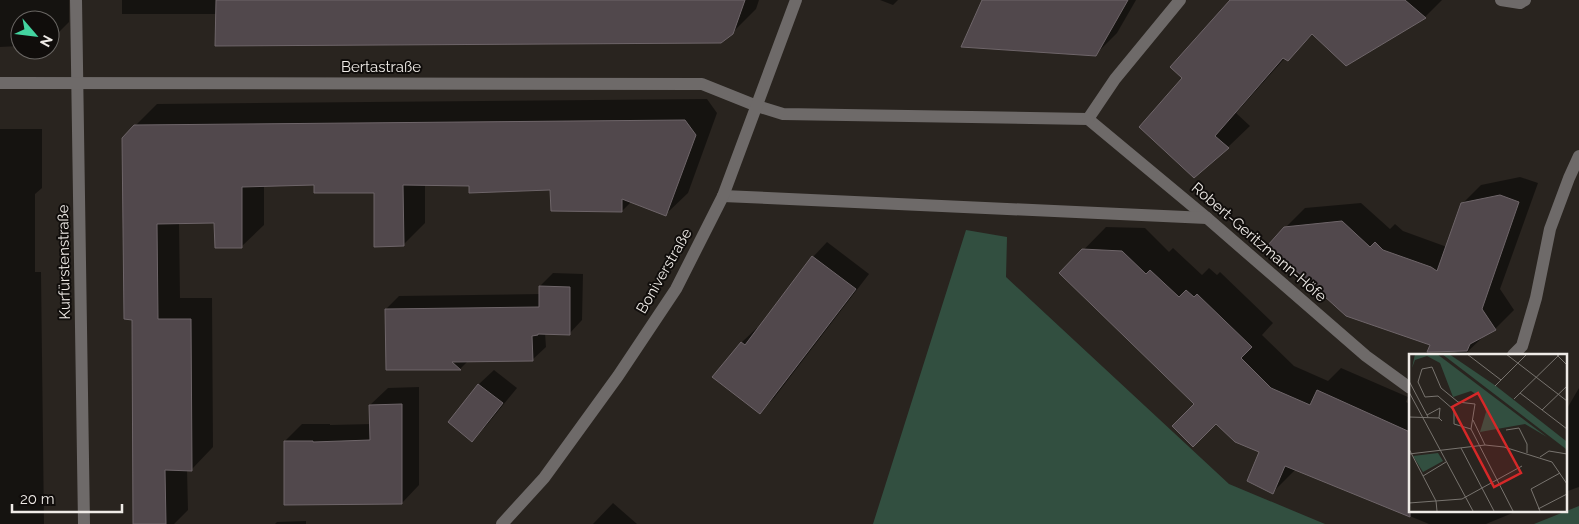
<svg xmlns="http://www.w3.org/2000/svg" width="1579" height="524" font-family="Raleway,sans-serif">
  <rect width="100%" height="100%" fill="#29241f"/>
  <g fill="#324f40">
    <polygon points="966,230 1007,237 1006,277 1229,484 1325,524 873,524"/>
    <polygon points="1579,506 1579,524 1534,524"/>
  </g>
  <g fill="#0007">
    <polygon points="0,0 69,0 69,22 50,41 50,20 20,20 20,46 0,47"/>
    <polygon points="122,0 759,0 756,9 732,33 217,14 122,14"/>
    <polygon points="880,0 898,0 893,5"/>
    <polygon points="983,0 1136,0 1117,33 1095,55"/>
    <polygon points="1231,0 1442,0 1425,17 1346,64 1313,34 1288,60 1285,58 1236,113 1250,126 1228,147 1194,176 1184,78"/>
    <polygon points="707,99 717,113 688,193 666,214 632,201 622,211 552,188 425,184 425,223 403,245 375,192 315,184 264,186 264,225 242,246 215,222 179,222 180,298 212,298 213,447 192,469 187,469 188,510 174,524 134,524 133,318 123,138 157,104"/>
    <polygon points="0,129 42,129 42,188 35,194 35,272 41,272 44,524 0,524"/>
    <polygon points="1520,177 1538,183 1500,289 1514,310 1495,329 1484,336 1464,355 1431,344 1285,228 1305,208 1361,203 1390,229 1395,224 1403,231 1447,247 1462,204 1481,185"/>
    <polygon points="1106,227 1145,228 1169,252 1173,248 1202,275 1209,268 1217,275 1220,272 1273,323 1262,335 1294,366 1328,381 1341,368 1408,397 1406,402 1410,404 1410,510 1520,510 1486,524 1429,524 1296,469 1272,493 1260,452 1216,423 1061,273"/>
    <polygon points="827,242 869,274 774,398 760,412 714,377 742,342 757,328 758,330 813,257"/>
    <polygon points="553,273 583,274 582,320 569,334 545,333 546,347 532,360 468,361 460,369 387,369 386,309 399,296 540,294 540,286"/>
    <polygon points="494,370 517,388 486,426 472,440 450,421 479,384"/>
    <polygon points="419,387 419,485 402,503 285,441 302,424 330,424 330,425 371,424 370,405 388,388"/>
    <polygon points="1579,388 1579,487 1565,492 1565,412"/>
    <polygon points="613,503 637,524 593,524"/>
    <polygon points="306,521 306,524 275,524 277,522"/>
  </g>
  <g fill="#51484c" stroke="#6e6569">
    <polygon points="216,0 745,0 733,34 721,43 215,46"/>
    <polygon points="982,0 1128,0 1096,56 961,47"/>
    <polygon points="1230,0 1405,0 1426,18 1346,66 1312,34 1288,61 1283,58 1215,136 1229,148 1194,178 1139,127 1182,78 1170,67"/>
    <polygon points="685,120 696,135 666,216 622,199 622,212 551,211 550,190 469,193 469,186 403,185 404,246 374,247 374,193 314,193 314,185 242,187 242,248 215,248 214,223 157,224 158,319 191,319 192,471 165,470 166,524 133,524 132,320 124,319 122,138 134,125"/>
    <polygon points="1500,195 1519,202 1482,309 1496,330 1470,344 1467,351 1427,352 1430,345 1346,316 1268,245 1284,227 1342,221 1370,247 1375,242 1383,250 1431,267 1437,271 1461,203"/>
    <polygon points="1082,249 1122,251 1146,274 1150,270 1179,297 1186,290 1194,297 1197,294 1252,347 1241,358 1271,388 1310,405 1317,390 1410,432 1410,517 1285,466 1273,494 1247,481 1259,452 1235,442 1216,424 1193,447 1172,426 1194,404 1059,273"/>
    <polygon points="812,256 856,289 760,414 712,377 741,342 745,345"/>
    <polygon points="539,286 570,287 570,335 538,334 538,335 532,336 533,361 452,362 461,370 386,370 385,309 539,307"/>
    <polygon points="478,384 503,403 472,442 448,422"/>
    <polygon points="402,404 402,504 284,505 284,441 313,441 313,442 370,440 369,405"/>
  </g>
  <g fill="none" stroke-linecap="round" stroke-linejoin="round">
    <g stroke="#6e6a69" stroke-width="12">
      <polyline points="76,0 84,524"/>
      <polyline points="1501,0 1520,3 1525,0"/>
      <polyline points="0,83 702,84 757,106 783,114 1088,119 1207,218 1366,356 1410,388"/>
      <polyline points="1088,119 1115,79 1180,0"/>
      <polyline points="723,196 1207,218"/>
      <polyline points="1513,355 1522,346 1536,298 1550,229 1569,178 1579,156"/>
      <polyline points="502,524 544,478 618,376 676,289 723,196 796,0"/>
    </g>
  </g>
  <g text-anchor="middle" dominant-baseline="central" stroke-width="4" stroke-linejoin="round" paint-order="stroke">
    <g font-size="15" fill="#efebe7" stroke="#100d0b">
      <text x="381" y="67">Bertastraße</text>
      <text transform="translate(1259 242) rotate(41)">Robert-Geritzmann-Höfe</text>
      <text transform="translate(64 262) rotate(-91)">Kurfürstenstraße</text>
      <text transform="translate(664 271) rotate(-60)">Boniverstraße</text>
    </g>
  </g>
  <g transform="translate(1409 354)">
    <rect width="158" height="158" fill="#29241f"/>
    <path d="M6,0H28L138,83L116,70L71,78L77,58L73,44L62,37L44,43L31,9L18,2L6,6L3,14ZM33,0H40L87,32L157,87V95ZM29,99L34,107L14,118L4,102Z" fill="#324f40"/>
    <path fill="none" stroke="#78746f" stroke-width="1" d="M58,0L92,26M97,0L158,47M147,0L158,11M0,27L19,63M86,32L118,0M0,38L64,157M111,39L158,75M105,45L151,0M133,56L158,32M18,61L31,54L30,64M0,63L30,64L33,67M64,66L76,91M62,75L45,70V56L29,42L16,43L9,28L13,15L23,13L32,34L49,48L66,50L62,75L104,157M97,76L110,74L118,90V99M52,94L85,157M0,95L27,147L28,157M0,100L76,91L95,93L143,108L158,130M131,103L140,97L158,100M14,122L37,108M0,149L53,145L113,112M129,155L158,140M131,157L122,135L151,119"/>
    <path fill="#d62828" fill-opacity="0.15" stroke="#d62828" stroke-width="2.5" d="M69,39L112,119L85,133L43,53Z"/>
    <rect width="158" height="158" fill="none" stroke="#efebe7" stroke-width="2.5"/>
  </g>
  <g transform="translate(35 35) rotate(118)"><circle r="24" fill="#100d0b" stroke="#696663"/>
  <path d="M0-4L9 19L0 12L-9 19Z" fill="#43d4a0"/>
  <text y="-8" font-size="14" font-weight="bold" text-anchor="middle" fill="#efebe7">N</text>
  </g>
  <path d="M12 504v8h110v-8" fill="none" stroke="#efebe7" stroke-width="2.5"/>
  <text x="20" y="504" font-size="15" fill="#efebe7" stroke="#100d0b" stroke-width="4" paint-order="stroke">20 m</text>
</svg>
